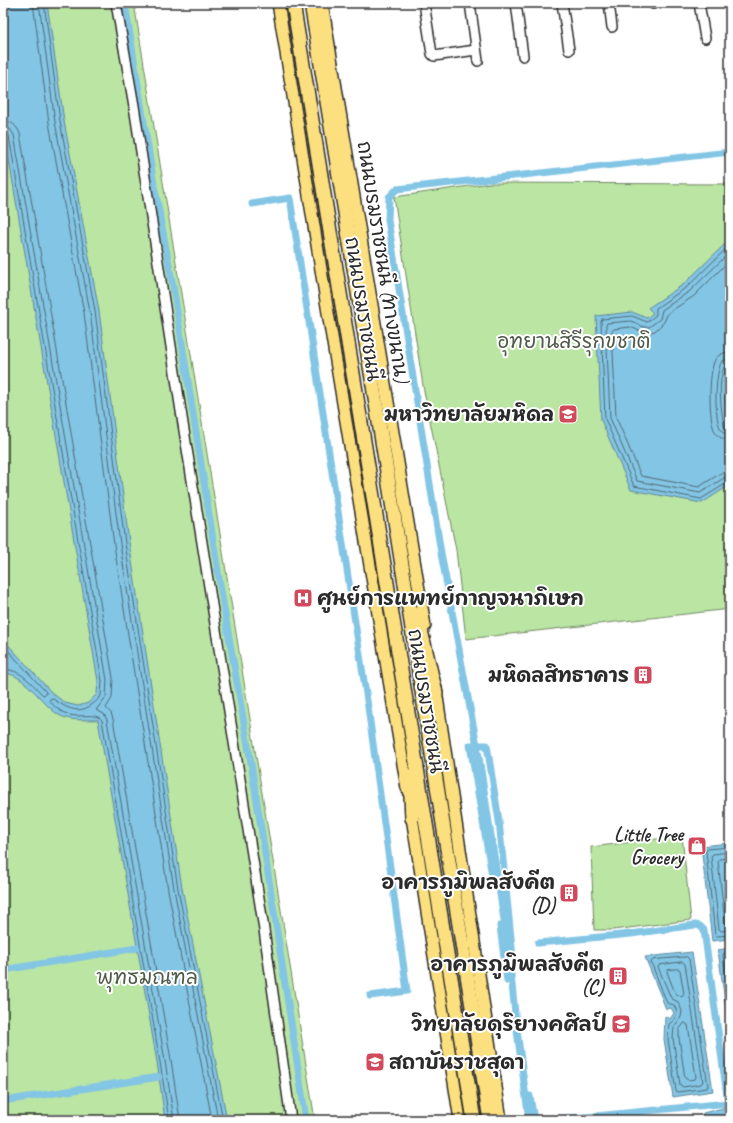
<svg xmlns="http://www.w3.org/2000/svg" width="733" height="1123" font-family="Caveat,'Playpen Sans Thai',sans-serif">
  <rect width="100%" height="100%" fill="#fff"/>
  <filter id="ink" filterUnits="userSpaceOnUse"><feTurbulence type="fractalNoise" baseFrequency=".025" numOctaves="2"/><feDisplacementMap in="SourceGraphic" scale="8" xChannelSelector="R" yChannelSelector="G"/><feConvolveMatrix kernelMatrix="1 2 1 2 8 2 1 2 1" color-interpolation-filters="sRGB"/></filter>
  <g filter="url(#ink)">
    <g fill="#bae5a2" stroke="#728866">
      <polygon points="3,3 134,3 315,1120 3,1120"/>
      <polygon points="490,183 730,184 730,609 466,639 456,550 423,386 394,197"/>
      <polygon points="682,836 691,920 613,930 594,930 591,847"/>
    </g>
    <g fill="#83c5e4" stroke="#60879a">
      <path d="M3,3H47L64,121L99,311L129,542L182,888L227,1120H165L157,1062L98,720C84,719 71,722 59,715C43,706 22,670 3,674V639L51,692L65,703L78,706L88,703L97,694L98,681L3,125Z"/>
      <polygon points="730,239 730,362 726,373 725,400 730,431 730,485 702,503 631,490 601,420 596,316 632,312 647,318 653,313 648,308 684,284"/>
      <polygon points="730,843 730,939 712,941 701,846"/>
      <polygon points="730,948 730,1040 718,950"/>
      <polygon points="692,952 713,1091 673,1097 664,1039 665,1016 670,1019 674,1013 671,1008 666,1009 645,957"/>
      <polygon points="730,1100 730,1120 702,1120 703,1113 723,1108 722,1102"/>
    </g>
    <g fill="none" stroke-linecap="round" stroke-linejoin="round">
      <g stroke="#4e6975" stroke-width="1">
        <polyline points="33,3 49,123 84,313 114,545 168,890 212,1120"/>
        <polyline points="39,3 55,122 90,312 120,544 174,889 218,1120"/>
        <polyline points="44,3 60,121 95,311 125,543 178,889 223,1120"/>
        <path d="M3,121C12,121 17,126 20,134L113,678L112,698L106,708L111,713L113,719L171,1060L180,1120"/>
        <polyline points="3,127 10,129 14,135 107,680 106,697 96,710 104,714 107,720 165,1061 174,1120"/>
        <path d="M3,132L7,133L9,136L102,681L101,696C84,716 71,712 52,698L49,700C54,707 62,713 70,715C79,718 96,712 102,720L160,1062L169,1120"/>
        <polyline points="730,245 687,287 656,308 656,315 647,322 632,316 602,319 601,321 605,419 634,486 701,499 727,483 730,482"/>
        <polyline points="730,252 690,291 662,310 660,319 649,327 644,327 631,321 607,323 606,325 610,418 637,481 700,493 724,478 730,477"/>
        <polyline points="730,260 694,296 668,313 664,322 655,331 645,333 630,327 614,329 612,331 616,417 641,476 699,487 721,473 730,471"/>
        <path d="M730,352C725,352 720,354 716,358C708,369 708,423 716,434C720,438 725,440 730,440"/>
        <path d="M730,358L722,361C715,371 713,421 722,431C724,433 727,434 730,434"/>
        <path d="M730,363L725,365C717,381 721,408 724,426L727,428L730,429"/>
        <path d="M3,645L46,692V694L43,695C33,685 19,667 3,670"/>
        <polyline points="730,847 707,849 706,851 715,935 717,936 730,935"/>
        <polyline points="730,852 713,854 711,856 719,929 721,931 730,930"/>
        <polyline points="730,858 719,859 718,861 725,923 726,924 730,924"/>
        <polyline points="730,952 724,953 723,955 730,1009"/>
        <polygon points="687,957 689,959 708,1086 707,1088 678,1092 676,1091 668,1039 669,1024 674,1020 677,1012 674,1005 667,1003 651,962 653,960"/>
        <polygon points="683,962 685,964 703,1082 701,1084 683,1087 680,1085 673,1038 674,1027 681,1017 682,1011 678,1002 671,998 658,967 660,965"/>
        <polygon points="678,969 680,970 684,994 682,997 675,993 667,972 668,970"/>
        <polygon points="685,1023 688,1025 696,1077 695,1079 688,1080 685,1078 679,1038 679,1030"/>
      </g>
      <g stroke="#83c5e4" stroke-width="7">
        <polyline points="125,3 153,179 173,286 222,597 251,763 306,1120"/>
        <polyline points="252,204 290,198 368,707 407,991 370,996"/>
        <polyline points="492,876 470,745 487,745 499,821 513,957"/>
        <polyline points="500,926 507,981"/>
        <polyline points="538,943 631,934 695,925 700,926 704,930 727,1096"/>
        <polyline points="3,970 137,948"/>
        <polyline points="530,1096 534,1120"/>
        <polyline points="3,1101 159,1077"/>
        <polyline points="529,1120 516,1023 508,946 478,751 441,553 388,220 389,197 397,189 730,152"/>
        <polyline points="555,1120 728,1103"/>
      </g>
      <defs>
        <g id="minor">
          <polyline points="116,3 134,106 183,424 263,923 291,1120"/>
          <polyline points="424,3 432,54 434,56 476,50"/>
          <polyline points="470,3 478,61"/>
          <polyline points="516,3 523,56"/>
          <polyline points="562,3 569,50"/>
          <polyline points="609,3 612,27"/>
          <polyline points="652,3 653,4"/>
          <polyline points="699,3 705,38"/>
        </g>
        <g id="major">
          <polyline points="278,3 329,319 407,788"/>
          <polyline points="322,3 425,626"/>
          <polyline points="435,684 501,1120"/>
          <polyline points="411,811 460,1120"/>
        </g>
        <g id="highway">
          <polyline points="293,3 474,1120"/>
          <polyline points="311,3 394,515 490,1120"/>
          <polyline points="417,614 436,693"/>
          <polyline points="410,776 412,818"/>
          <polyline points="494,1079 495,1110"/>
        </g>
      </defs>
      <use href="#minor" stroke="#2b2b2b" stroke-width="12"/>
      <use href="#major" stroke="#2b2b2b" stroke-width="14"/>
      <use href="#highway" stroke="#2b2b2b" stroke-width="16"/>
      <use href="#minor" stroke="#fff" stroke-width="9"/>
      <use href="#major" stroke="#fce080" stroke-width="11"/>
      <use href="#highway" stroke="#fce080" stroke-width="13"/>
    </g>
  </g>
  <defs>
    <symbol id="university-square" viewBox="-11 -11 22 22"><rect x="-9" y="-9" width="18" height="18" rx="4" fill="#d1495b" stroke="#fff"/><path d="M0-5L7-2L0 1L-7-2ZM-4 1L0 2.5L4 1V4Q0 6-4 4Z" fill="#fff"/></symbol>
    <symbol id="hospital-square" viewBox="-11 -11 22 22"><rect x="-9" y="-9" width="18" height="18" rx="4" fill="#d1495b" stroke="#fff"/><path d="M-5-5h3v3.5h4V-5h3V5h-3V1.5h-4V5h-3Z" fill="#fff"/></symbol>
    <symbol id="building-square" viewBox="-11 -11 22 22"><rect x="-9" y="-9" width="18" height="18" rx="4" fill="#d1495b" stroke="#fff"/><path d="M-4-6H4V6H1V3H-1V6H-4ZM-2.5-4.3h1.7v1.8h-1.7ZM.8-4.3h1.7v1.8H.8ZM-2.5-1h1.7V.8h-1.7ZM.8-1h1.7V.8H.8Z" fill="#fff"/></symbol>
    <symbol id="shop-square" viewBox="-11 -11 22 22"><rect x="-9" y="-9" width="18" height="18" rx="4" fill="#d1495b" stroke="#fff"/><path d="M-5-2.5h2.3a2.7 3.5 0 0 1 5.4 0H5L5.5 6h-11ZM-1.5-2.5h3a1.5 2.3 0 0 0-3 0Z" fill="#fff"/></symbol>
  </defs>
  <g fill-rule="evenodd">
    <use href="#university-square" x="557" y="403" width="22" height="22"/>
    <use href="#hospital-square" x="292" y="587" width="22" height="22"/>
    <use href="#building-square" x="632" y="664" width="22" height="22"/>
    <use href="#shop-square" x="686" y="835" width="22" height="22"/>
    <use href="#building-square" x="558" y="882" width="22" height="22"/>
    <use href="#building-square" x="607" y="965" width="22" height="22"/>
    <use href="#university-square" x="610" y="1013" width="22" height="22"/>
    <use href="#university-square" x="364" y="1051" width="22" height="22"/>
  </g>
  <g text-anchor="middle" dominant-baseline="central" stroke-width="4" stroke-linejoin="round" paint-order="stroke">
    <g font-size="20" fill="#2b2b2b" stroke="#fff">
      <text transform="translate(383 262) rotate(81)">ถนนบรมราชชนนี (ทางขนาน)</text>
      <text transform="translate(363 309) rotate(81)">ถนนบรมราชชนนี</text>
      <text transform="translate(426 701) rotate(81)">ถนนบรมราชชนนี</text>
    </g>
    <g font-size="20" fill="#4f5a49" stroke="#fff">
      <text x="574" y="341">อุทยานสิรีรุกขชาติ</text>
      <text x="147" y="977">พุทธมณฑล</text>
    </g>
    <g font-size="20" font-weight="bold" fill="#2b2b2b" stroke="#fff" text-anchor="end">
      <text x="554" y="414">มหาวิทยาลัยมหิดล</text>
      <text x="317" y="598" text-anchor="start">ศูนย์การแพทย์กาญจนาภิเษก</text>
      <text x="629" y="675">มหิดลสิทธาคาร</text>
      <text x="683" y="834">Little Tree<tspan x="683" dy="23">Grocery</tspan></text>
      <text x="555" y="882">อาคารภูมิพลสังคีต<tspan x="555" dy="23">(D)</tspan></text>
      <text x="604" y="964">อาคารภูมิพลสังคีต<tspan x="604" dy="23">(C)</tspan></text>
      <text x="607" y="1024">วิทยาลัยดุริยางคศิลป์</text>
      <text x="389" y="1062" text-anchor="start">สถาบันราชสุดา</text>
    </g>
  </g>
  <rect width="733" height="1123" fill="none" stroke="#fff" stroke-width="16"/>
  <rect x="8" y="8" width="717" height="1107" fill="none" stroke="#2b2b2b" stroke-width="1.5" filter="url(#ink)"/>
</svg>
